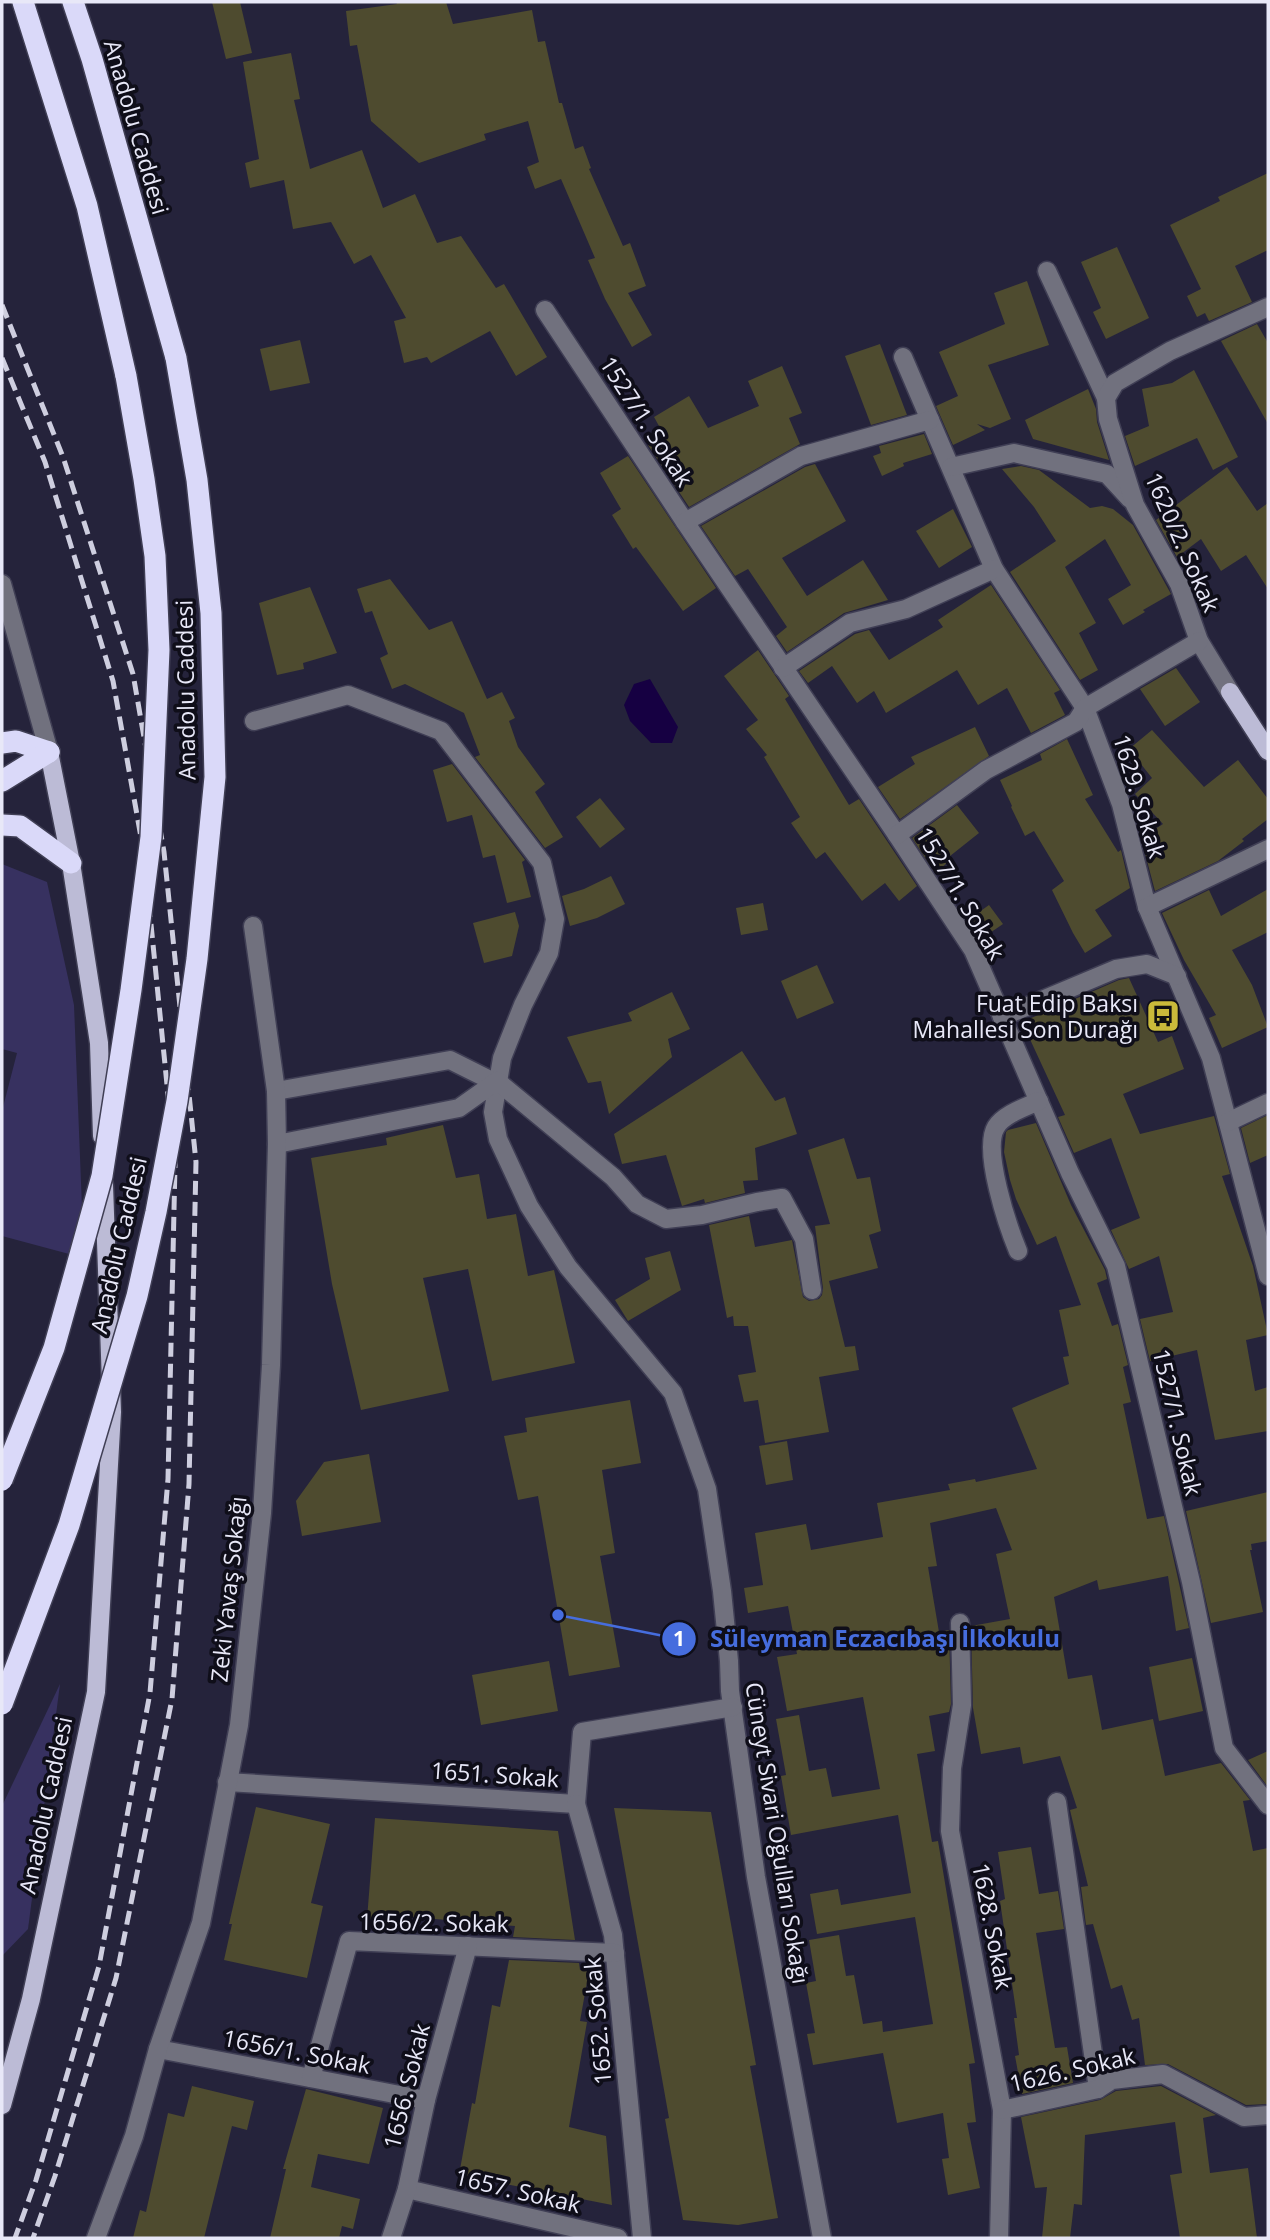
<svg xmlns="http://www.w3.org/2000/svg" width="1270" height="2240" font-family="'Open Sans',sans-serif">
  <rect width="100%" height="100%" fill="#25233b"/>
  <g fill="#373160">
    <polygon points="2,864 47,882 74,1005 84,1258 2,1236 2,1111 17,1053 2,1049"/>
    <polygon points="60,1684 28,1929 2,1956 2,1806"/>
  </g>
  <polygon fill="#160042" points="650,679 678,727 672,743 651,743 630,721 624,705 634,684"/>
  <g fill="#4e4b2f">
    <polygon points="212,2 240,2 252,53 226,59"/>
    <polygon points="396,2 446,2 453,24 532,10 538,42 545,41 559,103 562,103 575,149 583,146 591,168 589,169 623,246 630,243 646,286 628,293 652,335 632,347 605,299 588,260 595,258 561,179 535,189 527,167 539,162 528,121 484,134 486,140 419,163 371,121 357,45 350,46 346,11 397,4"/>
    <polygon points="291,53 300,99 294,100 310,169 362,150 383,208 415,194 437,243 461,236 496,288 504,284 547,357 516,376 490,331 431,363 427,357 404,363 394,321 406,318 371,255 354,264 331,222 293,229 284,180 250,188 245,163 259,159 243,62"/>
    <polygon points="1268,173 1268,250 1235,266 1252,302 1209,321 1205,313 1197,317 1187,296 1201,289 1170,225 1220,201 1218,197"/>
    <polygon points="1117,247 1149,318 1106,339 1093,312 1101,308 1081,262"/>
    <polygon points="1027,281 1049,345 988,365 1011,419 990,428 977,424 985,430 953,445 936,406 958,396 939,352 1005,324 994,293"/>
    <polygon points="1257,324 1268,343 1268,424 1221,341"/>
    <polygon points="300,340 310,383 270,391 260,349"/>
    <polygon points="880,344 907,415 871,425 845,356"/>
    <polygon points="782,366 802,413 789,418 800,444 689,507 648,445 664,435 654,417 689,396 708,428 759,406 748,381"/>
    <polygon points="1194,370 1238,457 1213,470 1197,438 1135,466 1125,436 1149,426 1142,389 1172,383"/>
    <polygon points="1088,389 1096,409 1097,422 1109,460 1033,439 1025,420"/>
    <polygon points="924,434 932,454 903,463 904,466 882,476 873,456 881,453 879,446"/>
    <polygon points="628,456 716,588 683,611 636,547 633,549 612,515 621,509 600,473"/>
    <polygon points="815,464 846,521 782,558 807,596 863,560 888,600 844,613 787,652 776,636 787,627 748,569 735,576 701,526 805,467"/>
    <polygon points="1021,466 1039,470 1090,508 1102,506 1113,509 1133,525 1171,594 1143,610 1145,612 1123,625 1108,599 1131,585 1105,539 1065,567 1096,623 1079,633 1098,670 1080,680 1010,572 1056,541 1034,507 1002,469"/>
    <polygon points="1227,467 1257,511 1268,503 1268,589 1246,555 1221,571 1201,539 1177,557 1156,520"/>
    <polygon points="953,509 972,547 939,568 916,531"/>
    <polygon points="390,579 429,630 452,621 487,699 502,692 515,718 509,721 518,747 545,784 535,792 563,837 545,848 475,757 480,755 464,713 405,684 392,689 380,658 388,654 372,611 365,613 357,589"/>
    <polygon points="991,585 1060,690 1054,693 1065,715 1031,733 1007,688 978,705 957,670 886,713 874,691 857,703 832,666 808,683 799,671 855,634 869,630 889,660 943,627 938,620"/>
    <polygon points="310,587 337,653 303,663 304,669 277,675 259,603"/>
    <polygon points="758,650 789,696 785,699 849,805 859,799 917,886 899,901 885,883 862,901 825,852 816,859 791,823 800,817 764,757 767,755 746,729 758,720 724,676"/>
    <polygon points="1176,668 1200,702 1165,726 1140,689"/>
    <polygon points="975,727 989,756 900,819 878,787 915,764 911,757"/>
    <polygon points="1152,730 1204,787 1238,760 1268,799 1268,819 1242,839 1244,841 1218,861 1155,891 1141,838 1163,824 1135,794 1152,778 1129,749"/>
    <polygon points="1067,739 1093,795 1085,799 1118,852 1121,850 1130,888 1095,910 1112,936 1085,953 1073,933 1052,890 1064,881 1034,831 1025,836 1011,807 1012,806 1000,780 1042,760 1040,754"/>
    <polygon points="452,764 525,860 522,862 531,897 507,903 495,855 483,858 472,815 447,822 433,770"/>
    <polygon points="600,798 625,829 600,848 576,817"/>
    <polygon points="957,805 979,833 945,860 947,863 935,873 912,838"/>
    <polygon points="611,876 625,904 597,918 570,926 562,896 584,889"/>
    <polygon points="1268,889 1268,932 1232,950 1252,985 1268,1027 1222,1048 1209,1018 1216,1015 1184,960 1162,913 1209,890 1221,916"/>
    <polygon points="763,903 768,930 741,935 736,908"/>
    <polygon points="989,905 1003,924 981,939 968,920"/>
    <polygon points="515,912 519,926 512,956 484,963 473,923"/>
    <polygon points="817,965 834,1003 797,1019 781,981"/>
    <polygon points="1129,978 1158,1042 1172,1036 1184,1069 1123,1094 1140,1134 1214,1116 1230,1174 1222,1176 1253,1266 1268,1335 1246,1340 1255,1391 1268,1387 1268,1431 1215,1440 1197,1350 1150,1361 1140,1319 1173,1312 1159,1256 1129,1269 1111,1230 1140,1218 1111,1138 1074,1153 1058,1117 1065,1115 1022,1022 1119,980"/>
    <polygon points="672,992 690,1029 668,1039 672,1057 609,1114 601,1081 588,1083 567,1037 632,1021 628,1013"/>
    <polygon points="742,1051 775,1101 785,1097 797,1134 755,1148 758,1180 743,1181 745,1193 705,1203 704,1199 682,1206 666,1155 622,1164 614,1134"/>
    <polygon points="1268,1115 1268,1155 1250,1163 1241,1128"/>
    <polygon points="1036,1123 1071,1205 1105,1270 1107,1279 1097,1283 1112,1326 1118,1324 1128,1365 1123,1367 1131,1402 1123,1404 1147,1519 1164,1516 1189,1628 1176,1631 1168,1576 1099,1590 1097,1580 1054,1597 1068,1679 1092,1675 1102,1730 1153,1719 1165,1776 1221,1763 1250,1800 1243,1801 1253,1851 1268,1848 1268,2104 1246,2105 1168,2064 1145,2065 1139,2018 1132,2020 1122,1985 1111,1989 1093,1924 1086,1925 1081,1887 1088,1886 1070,1810 1077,1808 1060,1756 1023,1764 1020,1747 981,1754 973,1708 971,1626 1010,1619 996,1554 1012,1550 996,1508 930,1523 937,1566 928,1567 939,1632 949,1630 951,1704 949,1712 929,1716 935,1751 917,1754 932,1842 938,1841 975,2063 969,2064 976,2122 967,2123 980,2188 948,2195 942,2159 949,2158 943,2113 897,2123 883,2053 813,2065 807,2034 815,2033 806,1983 816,1981 809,1940 839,1935 846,1976 854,1975 863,2024 882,2021 883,2032 933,2024 915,1917 817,1934 810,1894 838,1889 841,1905 911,1893 898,1815 791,1835 781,1776 786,1775 776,1719 799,1715 809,1771 826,1768 832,1797 880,1789 863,1697 787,1711 777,1657 797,1654 788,1606 748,1613 744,1588 763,1585 755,1533 806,1524 811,1550 883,1537 877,1503 950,1490 948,1484 975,1479 976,1482 1037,1469 1012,1408 1069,1384 1063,1357 1069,1356 1059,1310 1081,1305 1056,1236 1037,1245 1016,1199 1010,1180 1004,1152 1006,1132 1008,1130"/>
    <polygon points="443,1125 456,1178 479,1174 487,1219 516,1214 528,1276 554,1270 575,1363 492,1381 468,1269 423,1278 449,1391 361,1410 332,1284 311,1158 387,1145 386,1138"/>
    <polygon points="844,1138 857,1179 870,1177 881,1231 869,1235 878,1268 829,1281 845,1347 855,1346 859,1370 819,1377 829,1432 765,1443 758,1400 744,1402 738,1375 756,1372 748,1326 734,1326 733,1316 727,1318 709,1225 749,1216 755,1247 792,1240 803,1297 809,1301 819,1299 822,1295 823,1288 815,1226 830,1224 808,1150"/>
    <polygon points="670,1251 681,1290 628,1321 615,1300 650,1279 645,1258"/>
    <polygon points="630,1400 641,1463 602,1470 615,1553 600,1556 620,1667 569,1676 538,1496 518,1500 504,1436 527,1432 525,1418"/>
    <polygon points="787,1441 793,1480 766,1485 759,1446"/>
    <polygon points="369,1454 381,1522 302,1536 296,1501 324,1462"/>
    <polygon points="1268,1492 1268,1541 1251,1544 1252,1550 1250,1550 1263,1612 1211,1623 1186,1511"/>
    <polygon points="1192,1658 1203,1711 1159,1721 1149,1667"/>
    <polygon points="549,1661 558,1711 481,1725 472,1675"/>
    <polygon points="1268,1751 1268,1787 1248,1760"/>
    <polygon points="256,1807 330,1824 311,1903 323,1906 307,1978 224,1960 232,1924 229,1924"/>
    <polygon points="614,1808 711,1812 756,2065 750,2066 778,2218 738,2225 683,2220 665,2119 669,2118"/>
    <polygon points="375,1818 558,1831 575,1940 513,1937 515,1926 412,1917 411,1922 367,1919"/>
    <polygon points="1031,1847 1039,1894 1058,1891 1064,1929 1036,1933 1055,2048 1067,2047 1073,2083 1022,2094 1015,2056 1019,2055 1014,2018 1017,2018 1000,1901 1005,1899 998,1852"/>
    <polygon points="509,1960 579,1963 580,1970 589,1971 580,2021 587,2022 569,2127 606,2136 612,2205 459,2175 472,2103 475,2104 492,2005 500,2007"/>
    <polygon points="192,2086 254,2101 247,2130 232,2126 204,2238 133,2238 140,2210 146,2212 168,2113 184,2117"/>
    <polygon points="1161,2086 1216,2115 1203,2118 1210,2173 1248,2168 1257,2238 1180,2238 1170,2175 1182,2173 1175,2122 1085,2135 1082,2205 1074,2204 1070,2238 1042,2238 1047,2187 1035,2188 1021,2117 1100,2100 1116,2091"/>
    <polygon points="306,2089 383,2108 369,2164 318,2154 311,2187 360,2199 353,2229 342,2226 339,2238 270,2238 286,2169 283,2169"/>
  </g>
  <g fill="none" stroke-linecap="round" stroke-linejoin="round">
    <defs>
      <g id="minor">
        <polyline points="1047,271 1106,398"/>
        <polyline points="545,310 685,522 897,835 973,950 1070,1173 1116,1266 1191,1582 1224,1748 1268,1805"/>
        <polyline points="903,357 994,569 1085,708 1121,804 1147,907 1211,1058 1268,1276"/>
        <polyline points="951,467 1014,453 1107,474 1130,499"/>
        <polyline points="685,522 801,456 930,420"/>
        <polyline points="2,584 49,752"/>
        <polyline points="783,668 850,623 906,609 994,569"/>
        <polyline points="1230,692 1199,641 1179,584 1135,505 1108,419 1106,398 1115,383 1170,351 1268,307"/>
        <polyline points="254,721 348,695 441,731 542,863 555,919 549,953 523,1005 502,1058 493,1112 498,1139 529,1206 568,1267 673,1393 707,1489 722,1591 729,1661 730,1691 756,1877 822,2238"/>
        <polyline points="897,835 986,770 1076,722 1085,708 1199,641"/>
        <polyline points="1147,907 1268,849"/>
        <polyline points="1002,1017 1116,969 1147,964 1177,976"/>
        <polyline points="276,1091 450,1060 494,1082"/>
        <polyline points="1228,1122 1268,1103"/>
        <polyline points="277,1144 459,1108 497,1081 613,1177 637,1204 666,1219 702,1215 757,1202 782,1198 804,1239 812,1290"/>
        <path d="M1018,1251C1008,1227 982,1150 996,1127C1004,1114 1026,1107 1039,1101"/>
        <polyline points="960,1623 962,1705 952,1768 950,1831 1002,2110 999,2238"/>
        <polyline points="227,1782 576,1804 582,1732 733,1707"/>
        <polyline points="1057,1802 1098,2089"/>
        <polyline points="576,1804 613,1935 642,2238"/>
        <polyline points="158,2049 426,2100"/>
        <polyline points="311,2078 349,1941 615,1953"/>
        <polyline points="1002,2110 1098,2089 1112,2080 1163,2074 1244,2117 1268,2115"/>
        <polyline points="407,2189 618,2238"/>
        <polyline points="96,2238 134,2136 158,2049 201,1923 239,1725 262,1513 271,1365 277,1144 276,1091 253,926"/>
        <polyline points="391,2238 407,2189 426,2100 468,1946"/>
      </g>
      <g id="major">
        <polyline points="1230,692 1268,751"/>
        <polyline points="49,752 71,863 99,1043 102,1136"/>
        <polyline points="2,2105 31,1999 96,1692 112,1412 104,1185"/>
      </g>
      <g id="highway">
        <polyline points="23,2 87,206 126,376"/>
        <polyline points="73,2 92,59 176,358"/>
        <polyline points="2,743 16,741 49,752"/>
        <polyline points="2,781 49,752"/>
        <polyline points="2,825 20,826 71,863"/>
      </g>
    </defs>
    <use href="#minor" stroke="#403f55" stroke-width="21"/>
    <use href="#major" stroke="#403f55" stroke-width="21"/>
    <use href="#highway" stroke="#403f55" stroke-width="24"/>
    <use href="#minor" stroke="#71717e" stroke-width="18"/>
    <use href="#major" stroke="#bcbbd6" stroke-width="18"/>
    <use href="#highway" stroke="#dad9f9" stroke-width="21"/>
    <g stroke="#cecedf" stroke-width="5" stroke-dasharray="14 7" stroke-linecap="butt">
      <polyline points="2,305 63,457 133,674 164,852 196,1162 189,1484 172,1699 116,1978 55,2176 33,2238"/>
      <polyline points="2,358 45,462 113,681 144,854 175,1165 168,1479 150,1693 99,1966 36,2180 15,2238"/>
    </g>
    <defs>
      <g id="highway-bridge">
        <polyline points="2,1480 54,1348 102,1176 131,990 151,837 159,650 155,556 144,479 126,376"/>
        <polyline points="2,1704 69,1525 137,1296 156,1212 177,1101 197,959 215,777 211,613 197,480 176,358"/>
      </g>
    </defs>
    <use href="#highway-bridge" stroke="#403f55" stroke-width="24" stroke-linecap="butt"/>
    <use href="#highway-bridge" stroke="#dad9f9" stroke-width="21"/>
  </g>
  <defs>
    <symbol id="bus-square" viewBox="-11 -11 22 22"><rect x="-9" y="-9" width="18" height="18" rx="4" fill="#caba3a" stroke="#0f0e19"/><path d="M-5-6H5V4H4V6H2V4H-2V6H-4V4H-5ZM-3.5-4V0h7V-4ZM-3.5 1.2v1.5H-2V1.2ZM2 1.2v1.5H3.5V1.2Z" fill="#111"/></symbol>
  </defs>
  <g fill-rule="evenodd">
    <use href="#bus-square" x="1144" y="997" width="38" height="38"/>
  </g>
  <g text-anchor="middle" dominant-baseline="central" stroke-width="7" stroke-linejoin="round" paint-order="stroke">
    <g font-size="23" fill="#e8e8f8" stroke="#0f0e19">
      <text transform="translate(137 127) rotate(74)">Anadolu Caddesi</text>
      <text transform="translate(647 421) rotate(57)">1527/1. Sokak</text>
      <text transform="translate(1183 542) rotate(66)">1620/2. Sokak</text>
      <text transform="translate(185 690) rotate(-91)">Anadolu Caddesi</text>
      <text transform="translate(1140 796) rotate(73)">1629. Sokak</text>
      <text transform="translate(961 893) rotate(59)">1527/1. Sokak</text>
      <text transform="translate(118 1245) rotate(-77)">Anadolu Caddesi</text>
      <text transform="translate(1178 1422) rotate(77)">1527/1. Sokak</text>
      <text transform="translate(228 1589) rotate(-84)">Zeki Yavaş Sokağı</text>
      <text transform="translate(495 1774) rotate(4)">1651. Sokak</text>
      <text transform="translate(45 1805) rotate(-78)">Anadolu Caddesi</text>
      <text transform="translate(778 1833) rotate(81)">Cüneyt Sivari Oğulları Sokağı</text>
      <text transform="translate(434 1922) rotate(1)">1656/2. Sokak</text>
      <text transform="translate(993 1926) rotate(79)">1628. Sokak</text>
      <text transform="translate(597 2021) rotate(-95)">1652. Sokak</text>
      <text transform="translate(297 2051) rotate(11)">1656/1. Sokak</text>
      <text transform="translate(1072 2069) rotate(-13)">1626. Sokak</text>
      <text transform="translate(406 2086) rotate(-76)">1656. Sokak</text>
      <text transform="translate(518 2190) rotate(13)">1657. Sokak</text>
    </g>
    <g font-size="23" fill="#e8e8f8" stroke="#0f0e19" text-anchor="end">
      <text x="1138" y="1003">Fuat Edip Baksı<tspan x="1138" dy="26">Mahallesi Son Durağı</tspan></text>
    </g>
  </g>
  <path fill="none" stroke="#466dde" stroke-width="2.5" d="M558 1615L679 1639"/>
  <g fill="#466dde" stroke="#0f0e19" stroke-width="2.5">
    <circle cx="558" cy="1615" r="7"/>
    <circle cx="679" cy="1639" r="18"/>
  </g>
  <g font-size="21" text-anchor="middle" font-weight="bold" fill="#fff">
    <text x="679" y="1646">1</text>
  </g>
  <g font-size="24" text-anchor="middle" font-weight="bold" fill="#466dde" stroke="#0f0e19" stroke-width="7" stroke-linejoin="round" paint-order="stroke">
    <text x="885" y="1647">Süleyman Eczacıbaşı İlkokulu</text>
  </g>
  <rect width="1270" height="2240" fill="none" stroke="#e8e8f8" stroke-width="7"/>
</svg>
